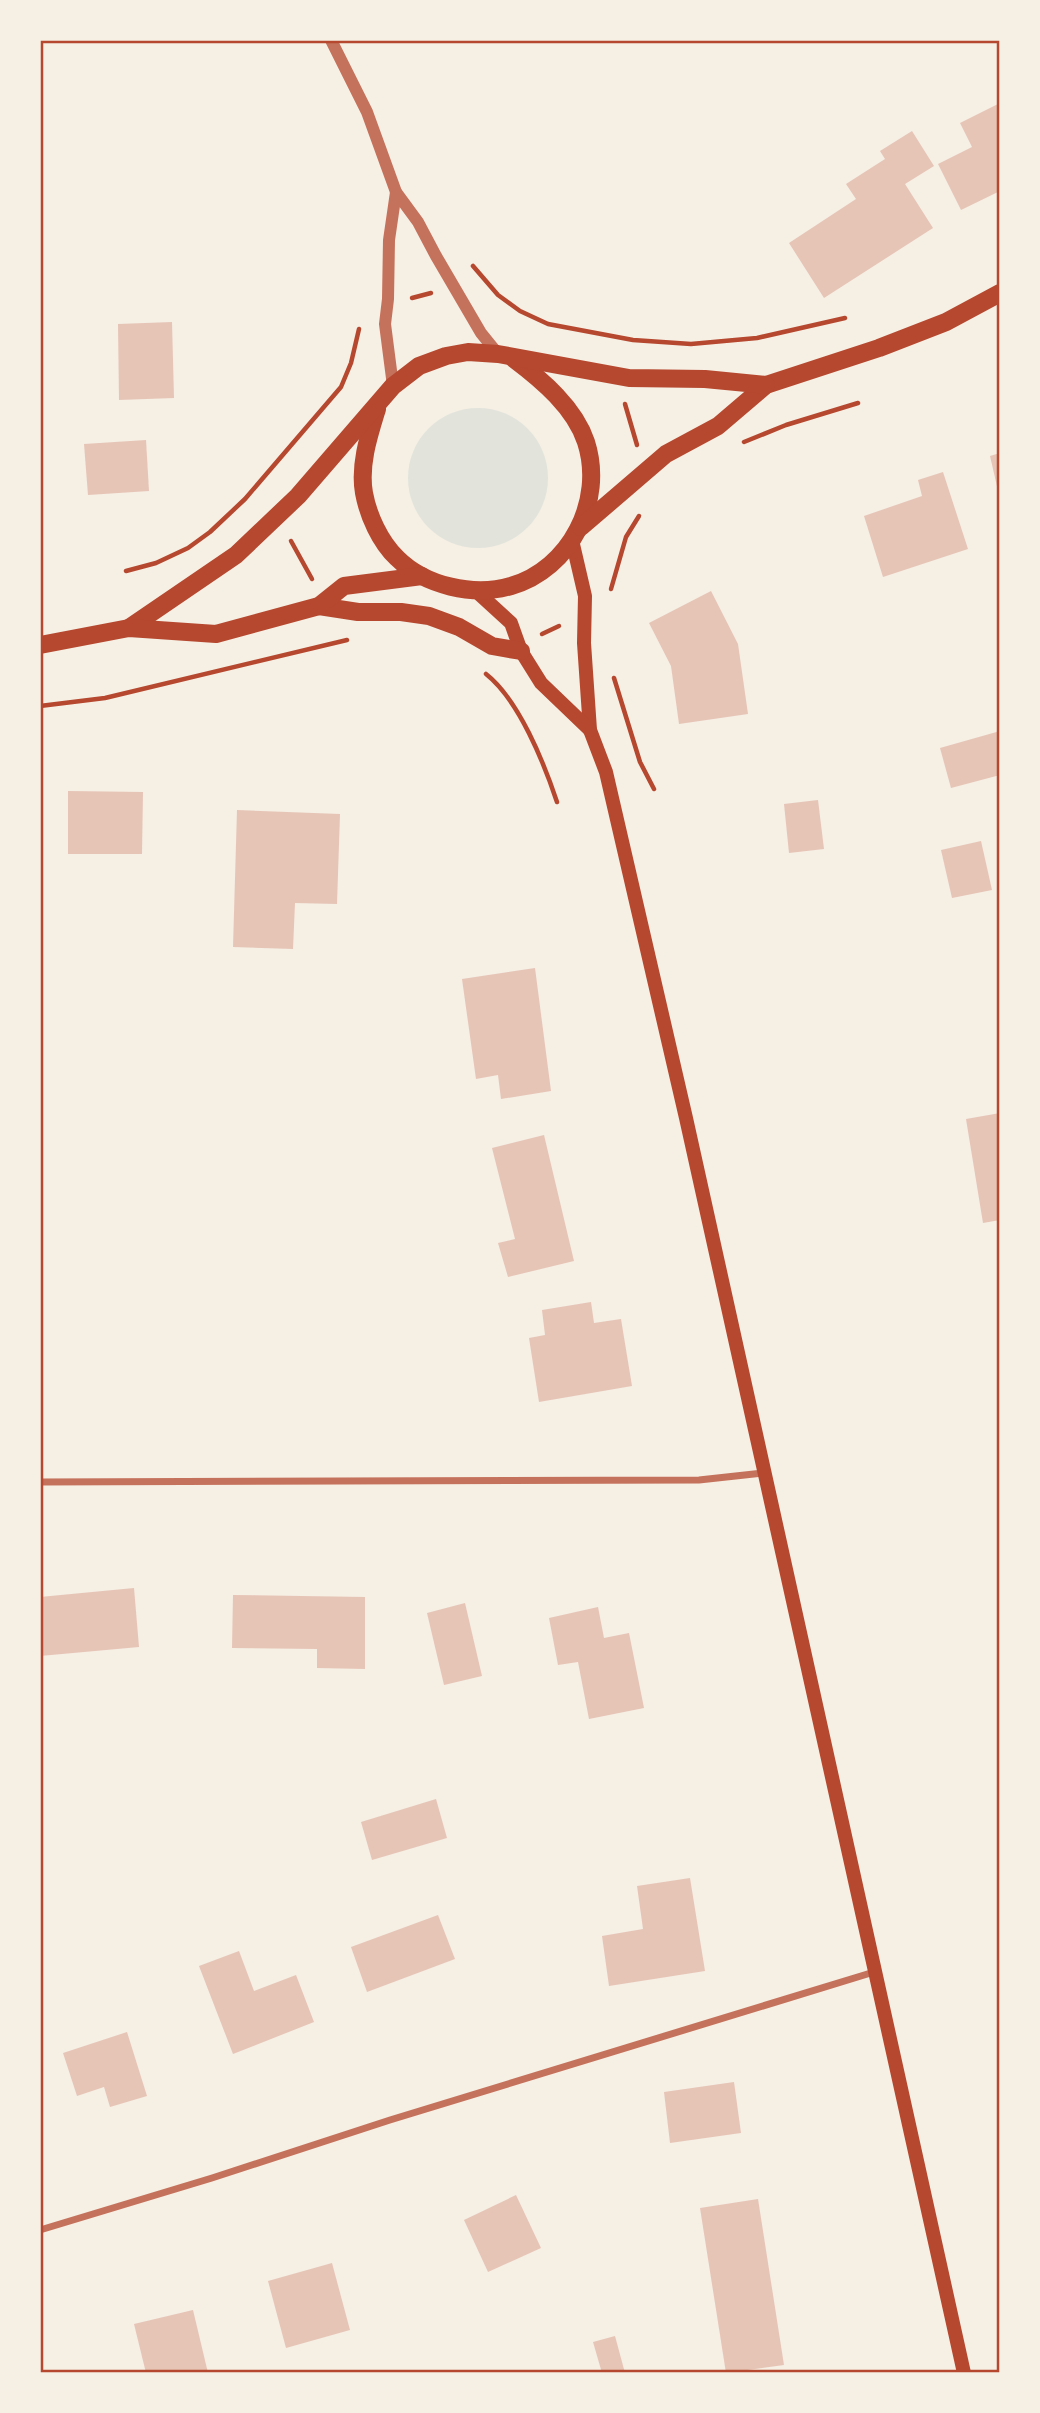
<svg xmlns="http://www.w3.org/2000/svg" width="1040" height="2413" font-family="'Alegreya Sans',sans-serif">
  <rect width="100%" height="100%" fill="#f6efe4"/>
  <circle fill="#e2e4dc" cx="478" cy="478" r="70"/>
  <g fill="#e6c5b7">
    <polygon points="1000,103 1000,191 961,210 938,164 972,147 960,123"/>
    <polygon points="912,131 934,166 905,184 933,228 824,298 789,243 856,199 846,184 885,159 880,151"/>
    <polygon points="172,322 174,398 119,400 118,324"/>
    <polygon points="146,440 149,491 88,495 84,444"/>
    <polygon points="1000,453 1000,495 999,495 990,456"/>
    <polygon points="943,472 968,549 883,577 864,516 922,496 918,480"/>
    <polygon points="711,591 738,644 748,714 679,724 671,666 649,623"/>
    <polygon points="1000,731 1000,775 951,788 940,748"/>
    <polygon points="68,791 143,792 142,854 68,854"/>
    <polygon points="818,800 824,849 789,853 784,804"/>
    <polygon points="237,810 340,814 337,904 295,903 293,949 233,947"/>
    <polygon points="981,841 992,890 952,898 941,850"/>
    <polygon points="535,968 551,1091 501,1099 498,1075 476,1079 462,979"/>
    <polygon points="1000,1113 1000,1220 983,1223 966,1119"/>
    <polygon points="544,1135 574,1261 508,1277 498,1243 515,1239 492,1148"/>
    <polygon points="591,1302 594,1323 621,1319 632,1386 539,1402 529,1338 545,1335 542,1310"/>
    <polygon points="134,1588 139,1647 40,1656 40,1597"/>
    <polygon points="233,1595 365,1597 365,1669 317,1668 317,1649 232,1648"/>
    <polygon points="465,1603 482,1676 444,1685 427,1613"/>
    <polygon points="598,1607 604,1638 629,1633 644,1708 589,1719 578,1662 558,1665 549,1618"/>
    <polygon points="436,1799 447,1838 372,1860 361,1822"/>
    <polygon points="690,1878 705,1971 609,1986 602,1936 643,1929 637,1886"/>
    <polygon points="438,1915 455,1959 367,1992 351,1947"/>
    <polygon points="239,1951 254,1991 296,1975 314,2022 233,2054 199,1966"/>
    <polygon points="127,2032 147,2096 110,2107 104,2087 77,2096 63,2053"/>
    <polygon points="734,2082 741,2133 670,2143 664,2092"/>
    <polygon points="516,2195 541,2248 488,2272 464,2220"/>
    <polygon points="758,2199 784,2365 726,2373 700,2208"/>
    <polygon points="332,2263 350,2330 286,2348 268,2281"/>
    <polygon points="193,2310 208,2373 146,2373 134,2324"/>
    <polygon points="615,2336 625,2373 602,2373 593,2342"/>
  </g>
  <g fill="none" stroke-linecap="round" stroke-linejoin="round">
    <g stroke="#b5482f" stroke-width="4.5">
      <polyline points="473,266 498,295 520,311 548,324 633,340 691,344 757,338 845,318"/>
      <polyline points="412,298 431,293"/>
      <polyline points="625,404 637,445"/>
      <polyline points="744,442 786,425 858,403"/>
      <polyline points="291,541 312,579"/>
      <polyline points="126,571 156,563 188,548 210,532 245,499 341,387 351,363 359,329"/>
      <polyline points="611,589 626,537 639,516"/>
      <polyline points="542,634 559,626"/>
      <path d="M486,674C519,700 544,763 557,802"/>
      <polyline points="614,678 640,762 654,789"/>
      <polyline points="40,706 105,698 347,640"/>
    </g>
    <g stroke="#c5725c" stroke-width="7">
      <polyline points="40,1482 699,1480 763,1473"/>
      <polyline points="40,2230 212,2178 390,2120 874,1972"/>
    </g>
    <g stroke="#c5725c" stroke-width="12">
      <polyline points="331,40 367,112 396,192 418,222 436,256 481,333 498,354"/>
      <polyline points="393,386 385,324 388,299 389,240 396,192"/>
    </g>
    <g stroke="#b5482f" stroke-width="14">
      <polyline points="572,540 585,596 584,643 590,730 606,772 686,1118 964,2373"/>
      <polyline points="476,591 511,623 521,651 541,683 590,730"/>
    </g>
    <g stroke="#b5482f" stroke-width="18">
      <path d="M377,409C369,435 359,465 364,493C368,515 380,542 397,558C425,586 474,597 511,586C570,569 605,501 586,442C575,408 542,380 514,359"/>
      <polyline points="581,527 666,454 718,426 766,385 879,348 946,322 1000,293"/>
      <polyline points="319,606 358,612 401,612 429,616 459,627 492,646 521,651"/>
      <polyline points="129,628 236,555 298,496 393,386 419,366 446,356 468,352 498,354 629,378 705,379 766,385"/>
      <polyline points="40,645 129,628 216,634 319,606 344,586 422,576"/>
    </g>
  </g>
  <rect width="1040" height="2413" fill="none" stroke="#f6efe4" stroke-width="84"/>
  <rect x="42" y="42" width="956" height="2329" fill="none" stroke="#b5482f" stroke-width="2.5"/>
</svg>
